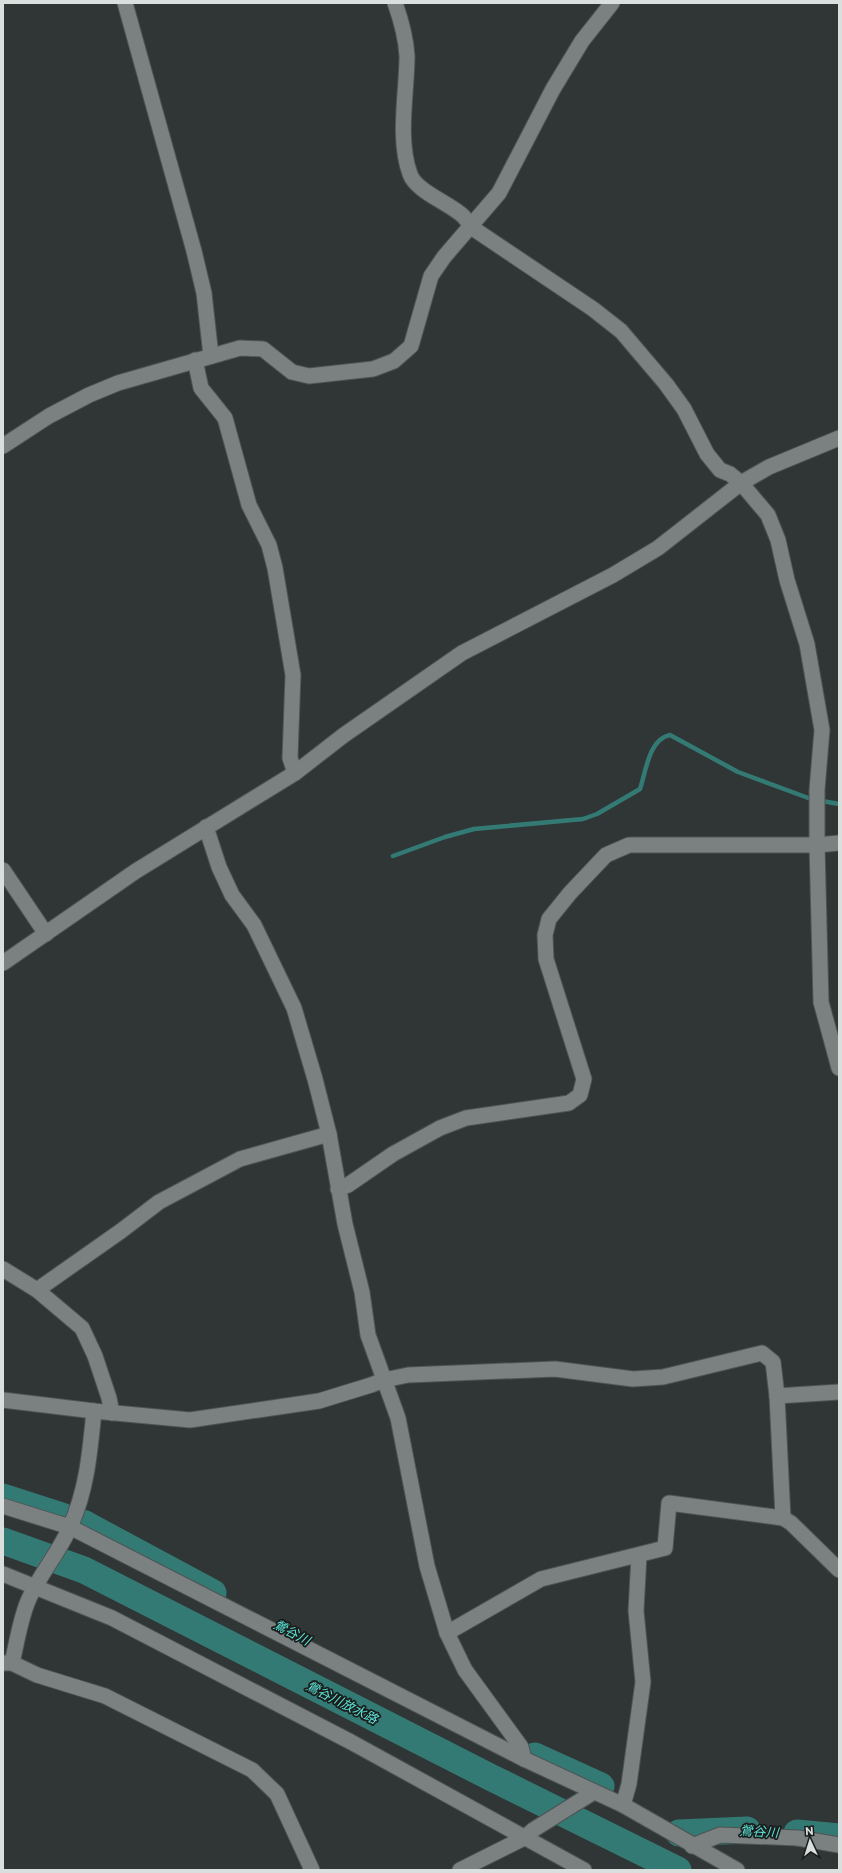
<svg xmlns="http://www.w3.org/2000/svg" width="842" height="1873" font-family="Commissioner,'Noto Sans JP',sans-serif">
  <rect width="100%" height="100%" fill="#303635"/>
  <g fill="none" stroke-linecap="round" stroke-linejoin="round">
    <path stroke="#347a74" stroke-width="4.5" d="M393,856L445,837L474,829L583,819L597,814L640,789C646,771 649,739 670,735L738,772L811,799L839,804"/>
    <g stroke="#347a74" stroke-width="27">
      <polyline points="3,1497 62,1516"/>
      <polyline points="83,1523 213,1593"/>
      <polyline points="3,1541 84,1570 490,1777 678,1870"/>
      <polyline points="535,1756 601,1786"/>
      <polyline points="679,1833 747,1830"/>
      <polyline points="797,1833 839,1837"/>
    </g>
    <defs>
      <g id="street">
        <polyline points="125,3 194,251 204,293 211,356"/>
        <path d="M395,3C401,20 406,38 407,56C407,92 397,139 410,174C416,192 452,204 464,217C467,220 469,224 471,227L593,309L621,331L666,384L684,409L707,454L720,470L730,474L741,483L768,515L778,540L787,580L807,644L822,730L817,790V845L821,1002L839,1068"/>
        <polyline points="195,360 201,388 225,418 249,505 269,545 275,568 293,675 290,758 295,773"/>
        <polyline points="3,446 49,416 89,395 118,383 240,348 263,349 292,372 309,376 373,369 394,361 411,346 431,276 444,257 499,193 553,89 582,41 612,3"/>
        <polyline points="206,827 219,867 232,895 254,925 294,1008 315,1079 329,1134 345,1224 362,1292 368,1335 398,1418 427,1566 447,1633 465,1670 521,1747 524,1759 623,1805 737,1870"/>
        <polyline points="3,870 46,934"/>
        <polyline points="3,963 136,871 295,773 344,735 462,653 613,575 658,548 741,483 769,467 839,438"/>
        <polyline points="338,1189 348,1185 393,1154 440,1128 466,1118 569,1103 580,1095 584,1079 546,959 545,935 549,919 570,893 606,855 629,845 817,845 839,843"/>
        <polyline points="3,1269 37,1290 82,1328 95,1356 109,1398 112,1413"/>
        <polyline points="37,1290 121,1231 159,1202 240,1159 329,1134"/>
        <polyline points="3,1400 94,1411 190,1420 319,1401 371,1385 384,1380 408,1375 555,1369 633,1379 663,1377 762,1353 773,1362 777,1396 839,1392"/>
        <polyline points="3,1506 70,1527 524,1759"/>
        <polyline points="783,1518 791,1523 839,1570"/>
        <polyline points="3,1574 112,1618 351,1742 584,1870"/>
        <polyline points="447,1633 541,1579 665,1548 669,1503 783,1518 777,1396"/>
        <polyline points="3,1663 12,1663 37,1675 105,1696 252,1770 277,1794 312,1870"/>
        <path d="M12,1663C17,1642 20,1620 28,1601C39,1575 59,1553 70,1527C87,1490 90,1451 94,1411"/>
        <polyline points="623,1805 629,1784 643,1682 636,1611 639,1555"/>
        <polyline points="692,1846 720,1835 798,1838 839,1845"/>
        <polyline points="460,1870 524,1838 533,1830 594,1792"/>
      </g>
    </defs>
    <use href="#street" stroke="#4e5353" stroke-width="17"/>
    <use href="#street" stroke="#7a8180" stroke-width="15"/>
  </g>
  <g text-anchor="middle" dominant-baseline="central" stroke-width="3.5" stroke-linejoin="round" paint-order="stroke">
    <g font-size="13" font-style="italic" fill="#5be3d7" stroke="#1a1d1c">
      <text transform="translate(292 1632) rotate(28)">鶯谷川</text>
      <text transform="translate(342 1702) rotate(27)">鶯谷川放水路</text>
      <text transform="translate(759 1831) rotate(4)">鶯谷川</text>
    </g>
  </g>
  <rect width="842" height="1873" fill="none" stroke="#dadedd" stroke-width="8"/>
  <g transform="translate(810 1841) rotate(356)" stroke="#1a1d1c" stroke-width="3" paint-order="stroke">
  <path d="M0-3L7 15L0 10L-7 15Z" fill="#dadedd"/>
  <text y="-6" font-size="11" font-weight="bold" text-anchor="middle" fill="#dadedd">N</text>
  </g>
</svg>
